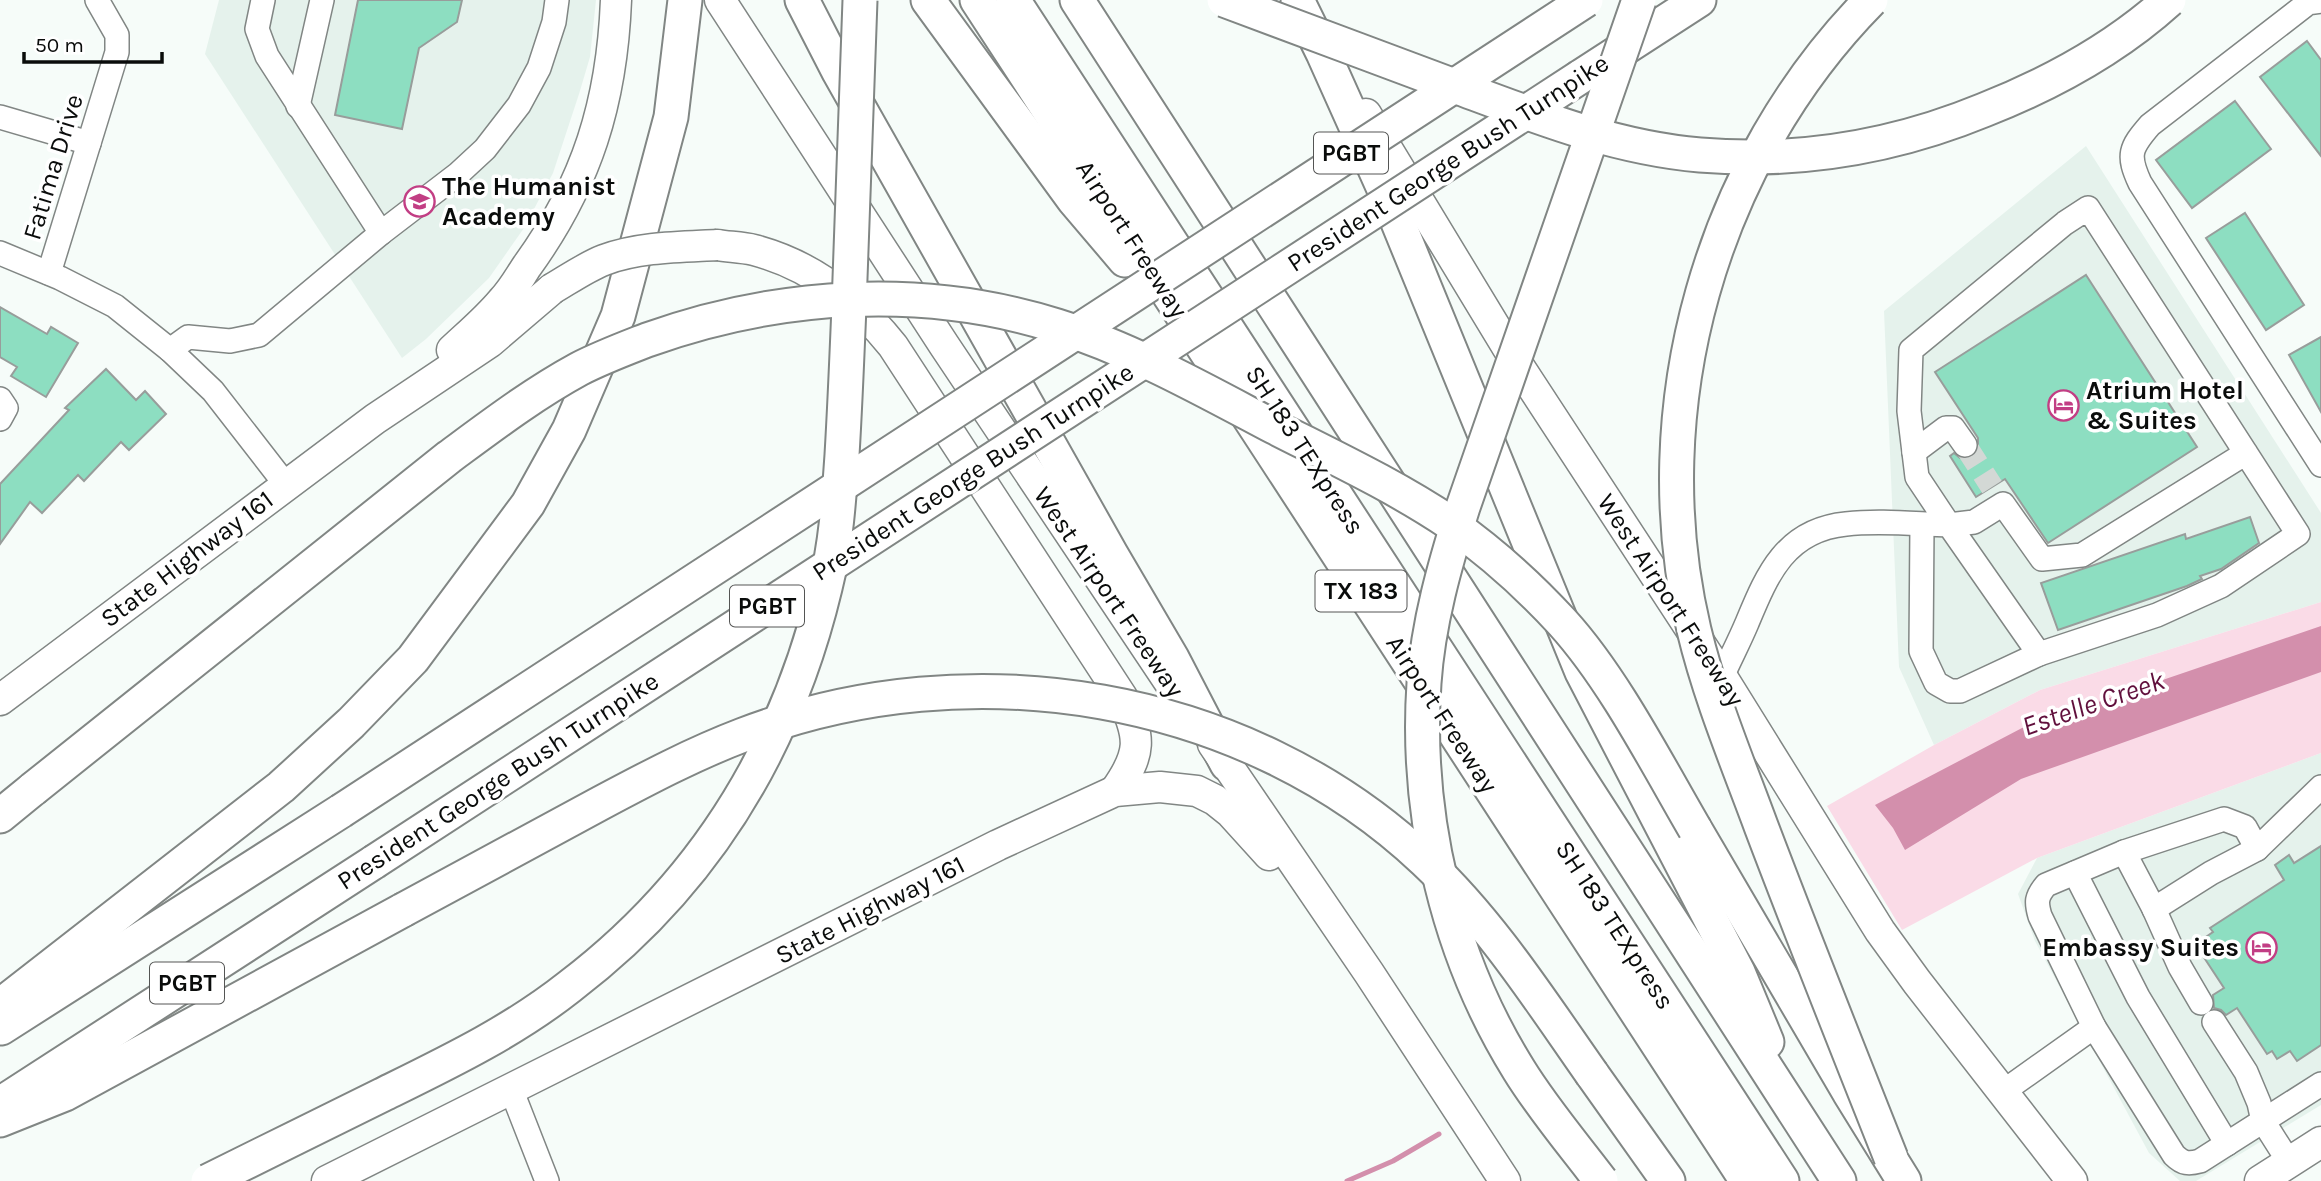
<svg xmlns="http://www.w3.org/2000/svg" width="2321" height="1181" font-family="Karla,sans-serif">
  <rect width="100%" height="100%" fill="#f6fcf9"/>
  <g fill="#e5f2ec">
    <polygon points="219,0 596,0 590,57 579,94 553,173 524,228 489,278 426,339 402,358 205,54"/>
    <polygon points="2086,146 2321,513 2321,602 2040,690 1934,745 1899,667 1884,311"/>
    <polygon points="2321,753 2321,1105 2196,1181 2180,1181 2149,1153 2035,941 2018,894 2037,858"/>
  </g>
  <polygon fill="#fadbe7" points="2321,602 2321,753 2037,858 1902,930 1827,806 1934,745 2040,690"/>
  <polygon fill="#d38fac" points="2321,626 2321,672 2021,779 1905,850 1893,828 1875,805 2022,728"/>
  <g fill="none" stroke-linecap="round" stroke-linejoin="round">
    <polyline stroke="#d38fac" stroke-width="5" points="1347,1181 1393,1161 1439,1134"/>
  </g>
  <g fill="#8ddec1" stroke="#989d9b" stroke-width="2">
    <polygon points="358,0 462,0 457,22 419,48 402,129 335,115"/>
    <polygon points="2307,41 2321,60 2321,156 2260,77"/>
    <polygon points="2235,101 2271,149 2192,208 2156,160"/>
    <polygon points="2245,213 2304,305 2266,330 2206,238"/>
    <polygon points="2086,275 2197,447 2048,543 2005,479 1976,497 1950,456 1954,453 1960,458 1972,457 1978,450 1978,438 1935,372"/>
    <polygon points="0,307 47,334 51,327 78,343 46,397 11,376 17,367 0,357"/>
    <polygon points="2321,337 2321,412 2289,355"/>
    <polygon points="106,369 136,400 145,391 166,414 129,450 121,442 84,481 78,475 42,513 30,502 0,544 0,484 69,410 65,408"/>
    <polygon points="2250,517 2259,543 2221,569 2200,576 2202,579 2187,586 2058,630 2041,583 2185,534 2186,539"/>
    <polygon points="2321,846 2321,1045 2297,1061 2290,1051 2277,1059 2272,1051 2267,1054 2237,1008 2226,1015 2221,1010 2214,1008 2213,995 2224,988 2203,956 2207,953 2200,941 2213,932 2210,928 2284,880 2275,865 2289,855 2294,863"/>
  </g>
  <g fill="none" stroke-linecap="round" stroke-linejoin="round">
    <polyline stroke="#d3d8d5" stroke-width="23" stroke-dasharray="23 11" stroke-linecap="butt" points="1965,445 1992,487"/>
    <defs>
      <g id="minor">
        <polyline points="263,0 257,29 267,56 381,233"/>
        <path d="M2321,1L2308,3L2150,125C2130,148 2127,155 2140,183L2321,465"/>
        <polyline points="298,106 322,0"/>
        <polyline points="0,117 89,143"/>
        <polyline points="0,253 60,278 115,306 170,350 213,391 286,485"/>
        <polyline points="49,273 117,52 117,35 97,0"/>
        <polyline points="170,350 188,337 230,341 259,335 381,233 458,174 485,149 519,105 539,68 554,22 557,0"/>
        <polyline points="0,399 6,408 0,419"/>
        <polyline points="1914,452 1946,428 1953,428 1965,445"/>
        <polyline points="1922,525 1921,651 1936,683 1950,691 1960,691 2039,654"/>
        <path d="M1722,677C1730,659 1739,642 1747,623C1767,575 1785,530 1846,524C1880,520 1915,524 1949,525L2039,654L2157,615L2221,586L2298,534L2088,208L2065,223L1911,350L1909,411L1917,477L1949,525L1974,522L2003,504L2042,559L2082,555L2246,453"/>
        <path d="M2321,787L2257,849L2211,873L2154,909L2124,852L2046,885C2036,897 2036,902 2040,916L2094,1027L2174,1155C2183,1164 2189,1164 2200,1161L2321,1084"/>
        <polyline points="2124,852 2224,819 2245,827 2257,849"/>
        <polyline points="2075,873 2138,997 2227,1144"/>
        <polyline points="2154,909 2180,967 2201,1003"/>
        <polyline points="2214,1022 2246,1072 2259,1103 2263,1121 2289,1162"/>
        <polyline points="511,1089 547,1181"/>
        <polyline points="2004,1091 2094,1027"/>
      </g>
      <g id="major">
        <polyline points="720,0 944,345 1180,698"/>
        <polyline points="1366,114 1520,368 1722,677 1880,931 1917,982 2072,1181"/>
        <path d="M717,245C729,247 742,247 754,250C811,265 857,301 893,346L1122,697C1141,738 1142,753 1115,791"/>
        <path d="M452,350C469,334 487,319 502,301C512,291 519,278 527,266C587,183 612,102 616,0"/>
        <polyline points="0,700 375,419 490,342 552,289"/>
        <polyline points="1213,744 1369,973 1505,1181"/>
        <polyline points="327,1181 998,845 1115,791 1160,787 1197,791 1215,800 1230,812 1269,855"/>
        <polyline points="2260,1181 2321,1142"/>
      </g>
      <g id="highway">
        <polyline points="802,0 839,72 1111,554 1172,658 1227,764"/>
        <polyline points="928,0 1074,200 1125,260"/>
        <polyline points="977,0 1747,1181"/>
        <polyline points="1013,0 1782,1181"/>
        <polyline points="1077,0 1839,1181"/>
        <polyline points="1298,2 1323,53 1388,198 1582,672 1738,972 1767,1042"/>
        <polyline points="1580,77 1699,0"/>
        <polyline points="0,816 33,789"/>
        <polyline points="1695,829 1849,1092 1904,1181"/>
        <polyline points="0,1006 281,787 351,723 413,659 528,504 569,430 618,316 671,117 685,0"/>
        <polyline points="1,1028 341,811"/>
        <polyline points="1592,1074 1668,1181"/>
        <polyline points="0,1104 374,862"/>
        <polyline points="0,1120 65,1094 403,910"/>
      </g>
    </defs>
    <use href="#minor" stroke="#818684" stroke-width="26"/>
    <use href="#major" stroke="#818684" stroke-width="33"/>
    <use href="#highway" stroke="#818684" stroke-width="37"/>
    <use href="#minor" stroke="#fff" stroke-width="23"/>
    <use href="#major" stroke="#fff" stroke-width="30"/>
    <use href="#highway" stroke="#fff" stroke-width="33"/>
    <defs>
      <path id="major-bridge" d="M552,289C569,279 586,267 604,260C639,247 679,247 717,245"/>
      <g id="highway-bridge">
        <path d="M1224,0C1302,29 1379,58 1457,87C1535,116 1615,148 1700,155C1797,163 1894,147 1984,110C2050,84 2116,48 2169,0"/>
        <path d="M1871,0C1711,162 1641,408 1694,630C1710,697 1737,761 1761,826C1803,937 1847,1047 1891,1158"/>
        <path d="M33,789L449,457C491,426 533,394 579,369C600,358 624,349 647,340C778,293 924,284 1057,326C1133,350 1204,390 1274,427C1333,457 1395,486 1450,523C1491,552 1528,585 1562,622C1613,678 1656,762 1695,829"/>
        <polyline points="341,811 1586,0"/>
        <polyline points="374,862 1580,77"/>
        <path d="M403,910C468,875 533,839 599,804C646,779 693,754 743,735C970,648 1246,692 1425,861C1491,923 1540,1000 1592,1074"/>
        <path d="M208,1181C266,1152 324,1124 382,1095C447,1063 512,1032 569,987C702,886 786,750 825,588C836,544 839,499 842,455C845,405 847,355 849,306C853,204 857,102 860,0"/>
        <path d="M1601,1181C1573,1144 1543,1109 1519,1070C1448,956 1415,817 1424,683C1428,623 1445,564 1463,507L1639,0"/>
      </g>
    </defs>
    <use href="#major-bridge" stroke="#818684" stroke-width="33" stroke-linecap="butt"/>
    <use href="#highway-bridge" stroke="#818684" stroke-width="37" stroke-linecap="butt"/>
    <use href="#major-bridge" stroke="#fff" stroke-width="30"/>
    <use href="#highway-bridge" stroke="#fff" stroke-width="33"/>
  </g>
  <defs>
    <symbol id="school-ring" viewBox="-11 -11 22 22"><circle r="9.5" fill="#fff" stroke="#c23e84" stroke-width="1.5"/><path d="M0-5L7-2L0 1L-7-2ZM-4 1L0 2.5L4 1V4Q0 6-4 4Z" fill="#c23e84"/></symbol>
    <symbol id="hotel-ring" viewBox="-11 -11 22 22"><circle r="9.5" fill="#fff" stroke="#c23e84" stroke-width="1.5"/><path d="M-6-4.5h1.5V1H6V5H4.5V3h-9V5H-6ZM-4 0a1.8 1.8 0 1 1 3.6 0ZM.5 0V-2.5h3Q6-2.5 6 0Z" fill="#c23e84"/></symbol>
  </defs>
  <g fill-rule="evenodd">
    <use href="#school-ring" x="402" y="184" width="35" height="35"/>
    <use href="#hotel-ring" x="2046" y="388" width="35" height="35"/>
    <use href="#hotel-ring" x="2244" y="930" width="35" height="35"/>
  </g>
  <g text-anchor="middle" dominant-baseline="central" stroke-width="7" stroke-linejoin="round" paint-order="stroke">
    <g fill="#fff" stroke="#545554" stroke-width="2">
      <rect x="1314" y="132.5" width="74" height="41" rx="5"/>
      <rect x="1315.5" y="570.5" width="91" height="41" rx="5"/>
      <rect x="730" y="585.5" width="74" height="41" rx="5"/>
      <rect x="150" y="962.5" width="74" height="41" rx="5"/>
    </g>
    <g font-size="24" font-weight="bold" fill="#0a0c0b">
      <text x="1351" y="153">PGBT</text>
      <text x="1361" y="591">TX 183</text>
      <text x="767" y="606">PGBT</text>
      <text x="187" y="983">PGBT</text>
    </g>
    <g font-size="26" fill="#0a0c0b" stroke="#fff">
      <text transform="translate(1448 163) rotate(-33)">President George Bush Turnpike</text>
      <text transform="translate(53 167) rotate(-73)">Fatima Drive</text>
      <text transform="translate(1132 239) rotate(57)">Airport Freeway</text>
      <text transform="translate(1305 450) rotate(57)">SH 183 TEXpress</text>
      <text transform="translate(973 472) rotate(-33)">President George Bush Turnpike</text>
      <text transform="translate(187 559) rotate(-37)">State Highway 161</text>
      <text transform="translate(1109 592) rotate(56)">West Airport Freeway</text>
      <text transform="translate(1671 600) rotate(57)">West Airport Freeway</text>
      <text transform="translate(1442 714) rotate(57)">Airport Freeway</text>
      <text transform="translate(498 781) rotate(-33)">President George Bush Turnpike</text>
      <text transform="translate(870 910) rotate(-27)">State Highway 161</text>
      <text transform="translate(1615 925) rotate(57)">SH 183 TEXpress</text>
    </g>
    <g font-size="26" font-weight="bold" fill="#0a0c0b" stroke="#fff" text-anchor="start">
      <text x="442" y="186">The Humanist<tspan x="442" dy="30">Academy</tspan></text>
      <text x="2086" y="390">Atrium Hotel<tspan x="2086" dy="30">&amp; Suites</tspan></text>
      <text x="2239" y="947" text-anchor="end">Embassy Suites</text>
    </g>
    <g font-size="28" font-style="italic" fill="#600f3c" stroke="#fff">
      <text transform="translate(2093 703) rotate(-19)">Estelle Creek</text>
    </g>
  </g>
  <path d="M24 52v10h138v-10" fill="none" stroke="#0a0c0b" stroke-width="3.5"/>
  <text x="35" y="52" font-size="21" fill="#0a0c0b" stroke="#ffffff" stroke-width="5" paint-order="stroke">50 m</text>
</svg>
